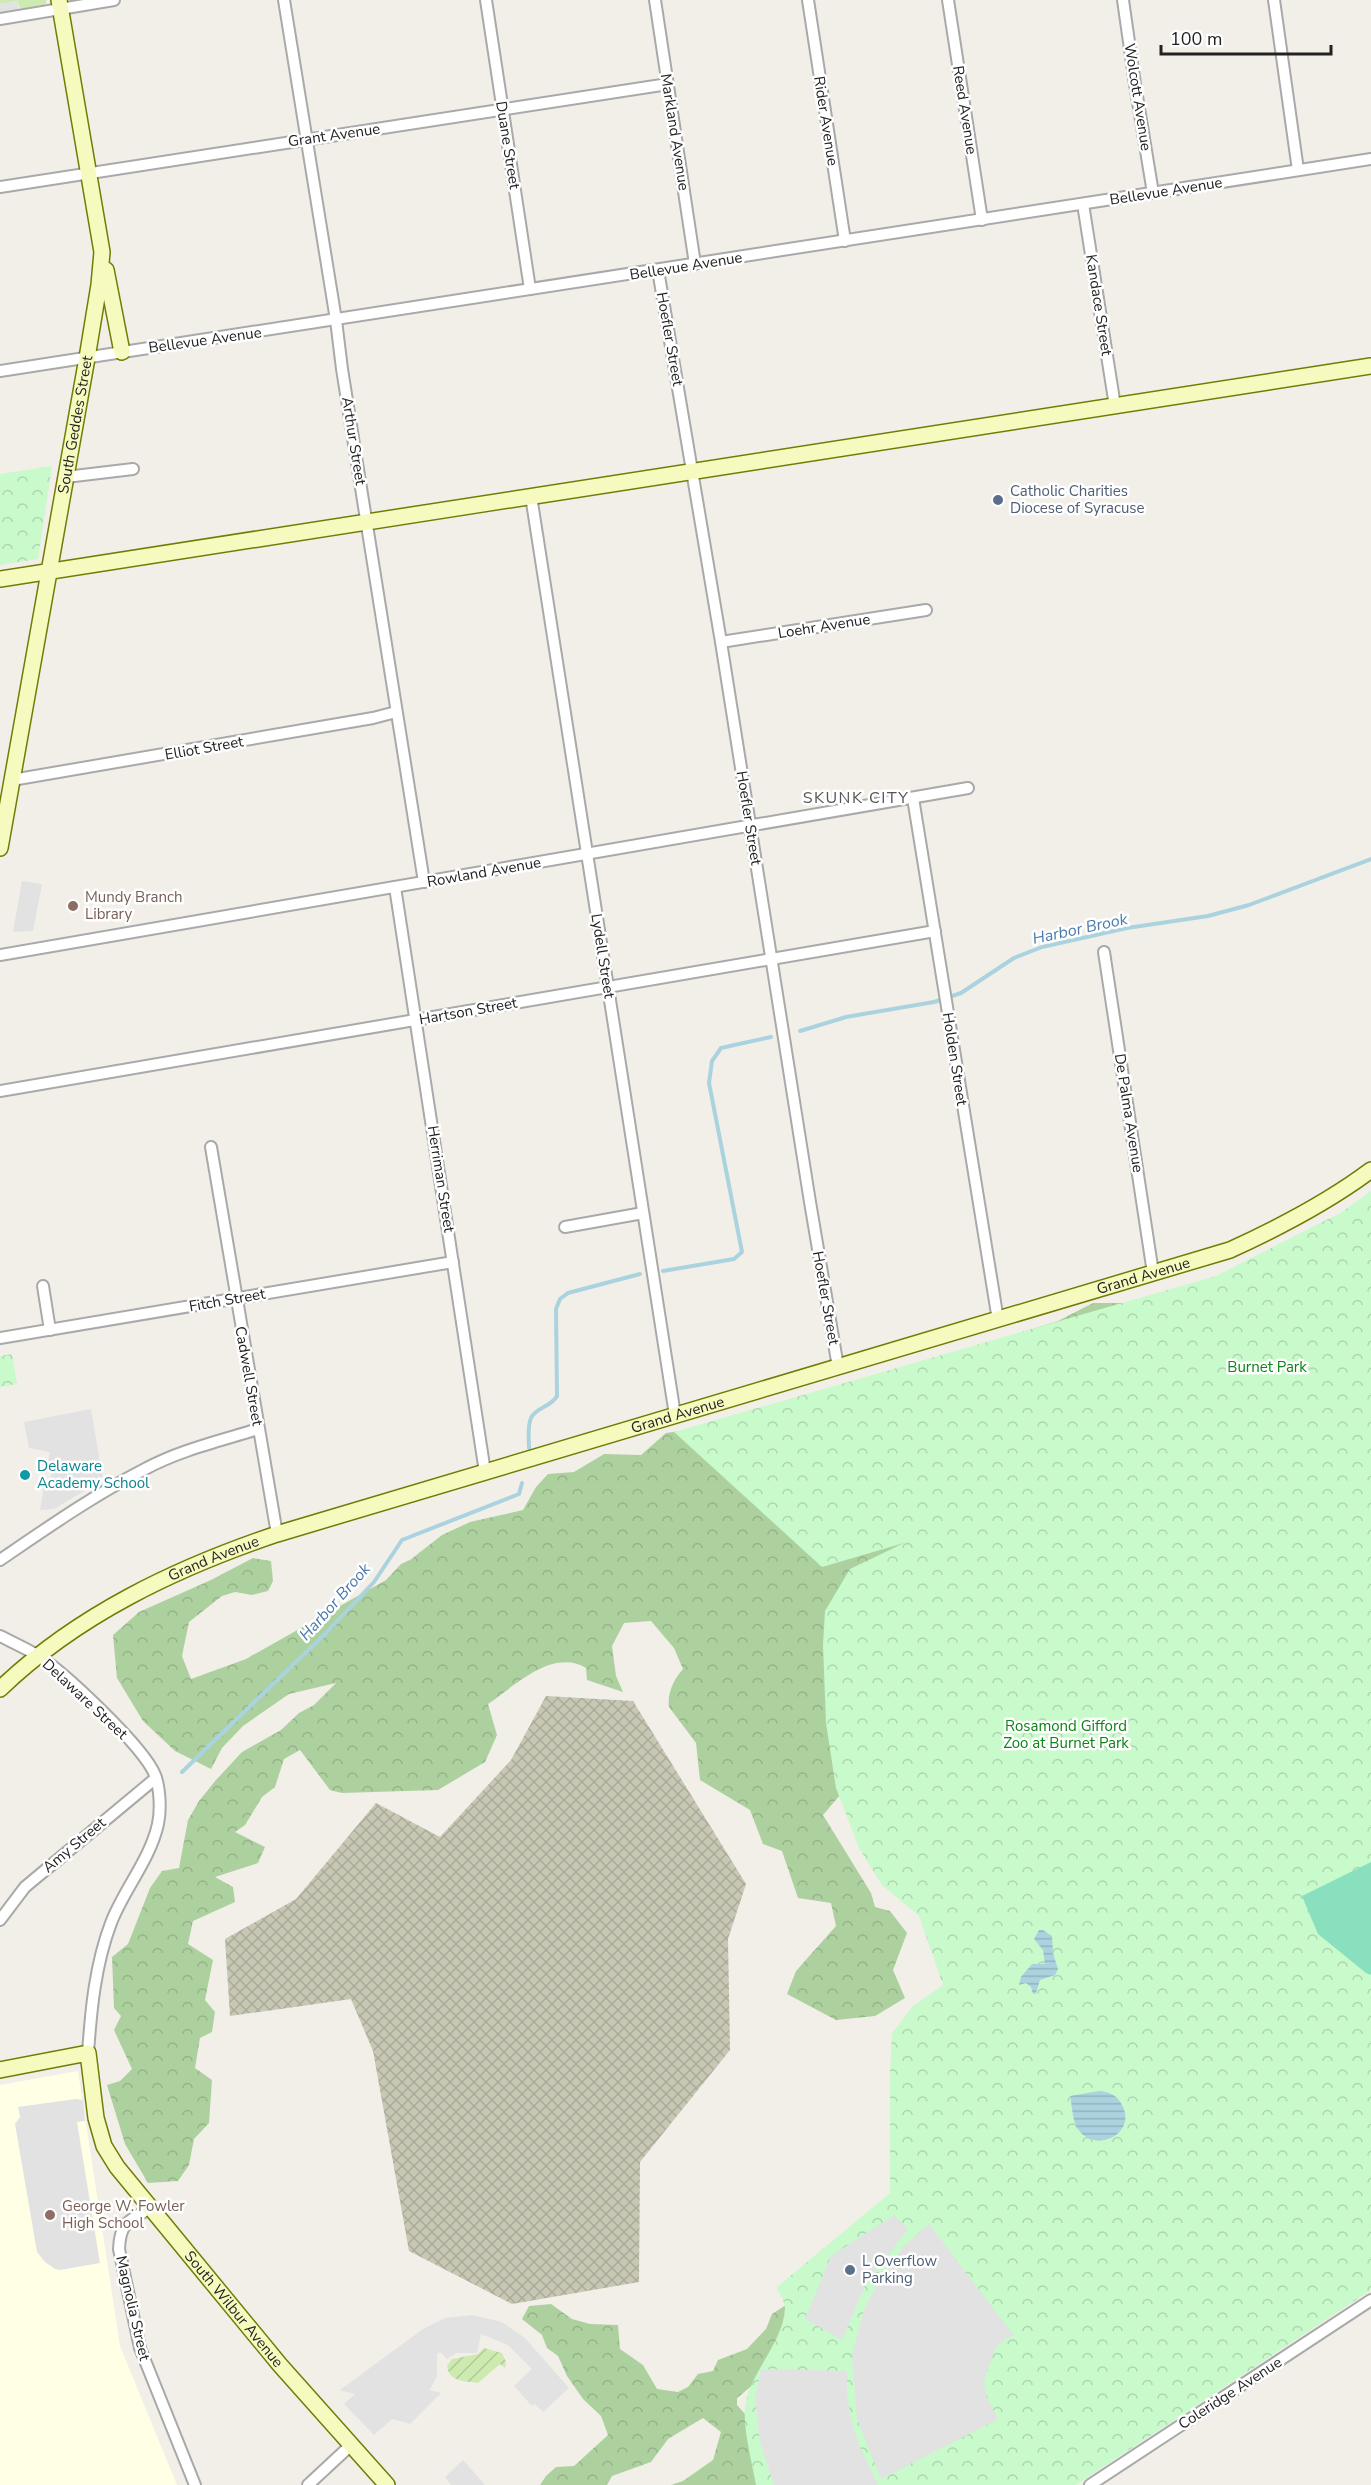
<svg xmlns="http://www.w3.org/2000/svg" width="1371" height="2485" font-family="'Nunito Sans',sans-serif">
  <defs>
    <pattern id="construction-cross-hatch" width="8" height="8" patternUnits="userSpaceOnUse" patternTransform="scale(1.5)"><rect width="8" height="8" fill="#c7c7b4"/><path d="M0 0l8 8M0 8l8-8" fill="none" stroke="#abab9a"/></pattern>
    <pattern id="grass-tufts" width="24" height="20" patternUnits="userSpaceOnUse" patternTransform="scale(1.5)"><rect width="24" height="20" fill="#cdebb0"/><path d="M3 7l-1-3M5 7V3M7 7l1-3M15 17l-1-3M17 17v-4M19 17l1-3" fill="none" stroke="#b0c997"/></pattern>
    <pattern id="forest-crowns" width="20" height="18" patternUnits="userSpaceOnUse" patternTransform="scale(1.5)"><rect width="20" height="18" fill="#add19e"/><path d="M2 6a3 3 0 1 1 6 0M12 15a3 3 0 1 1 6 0" fill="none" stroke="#95b388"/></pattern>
    <pattern id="park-crowns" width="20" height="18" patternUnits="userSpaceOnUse" patternTransform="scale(1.5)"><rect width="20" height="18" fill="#c8facc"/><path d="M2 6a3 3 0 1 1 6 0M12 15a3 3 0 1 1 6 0" fill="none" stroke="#acd6af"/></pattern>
    <pattern id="garden-furrows" width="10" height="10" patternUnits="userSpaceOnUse" patternTransform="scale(1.5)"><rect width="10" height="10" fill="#cdebb0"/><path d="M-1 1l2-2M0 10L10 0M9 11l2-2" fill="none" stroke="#b0c997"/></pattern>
    <pattern id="water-rules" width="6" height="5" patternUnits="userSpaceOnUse" patternTransform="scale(1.5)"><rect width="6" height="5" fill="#aad3df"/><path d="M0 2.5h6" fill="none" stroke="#92b5bf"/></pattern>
  </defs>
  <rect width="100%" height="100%" fill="#f2efe9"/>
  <polygon fill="#ffffe5" points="78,2071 120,2346 177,2485 0,2485 0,2085"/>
  <polygon fill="url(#construction-cross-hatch)" points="546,1696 633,1701 746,1884 728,1939 730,2050 640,2162 639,2282 512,2304 409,2251 373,2051 351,1999 230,2016 225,1939 296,1899 376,1803 440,1837 511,1760"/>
  <polygon fill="url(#grass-tufts)" points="0,0 46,0 46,4 20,9 17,1 0,4"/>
  <g fill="url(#forest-crowns)">
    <path d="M1093,1303H1156L870,1760L823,1815L871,1893L875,1907L890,1911L907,1933L893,1970L905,1998L875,2016L836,2020L787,1994L796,1971L836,1926L831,1903L798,1898L782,1851L763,1844L750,1810L700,1780L696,1743L669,1707C667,1693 674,1679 683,1669L674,1648L651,1621L624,1623L612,1646L616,1676L623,1692L587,1680L586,1668C552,1648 515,1686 488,1704L497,1735L485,1762L438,1790L342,1793L330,1790L300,1750L284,1759L275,1787L262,1797L245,1825L235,1832L265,1847L258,1863L215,1877L233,1887L235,1902L193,1921L188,1944L213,1960L205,2000L215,2012L212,2032L200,2038L195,2068L212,2080L209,2123L194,2139L189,2165L178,2181L148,2183L125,2144L107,2085L120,2081L132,2069L114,2030L121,2016L114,2008L112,1957L128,1944L150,1888L162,1871L179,1868L188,1820L199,1801L216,1780L242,1752L281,1730L299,1713L314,1705L336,1683L289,1694L243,1726L222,1748L211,1769L175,1751L143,1721L117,1678L113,1635L139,1612L211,1580L253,1558L271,1561L273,1581L268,1591L252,1595L235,1592L222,1596L189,1622L182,1656L191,1679L246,1659L386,1580L401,1564L410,1560L442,1535L470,1522L523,1510L536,1487L548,1474L574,1472L604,1454L641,1455L666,1433L722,1425L1058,1321Z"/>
    <polygon points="792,2301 776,2366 737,2398 737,2405 746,2415 768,2485 671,2485 683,2481 713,2460 721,2432 703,2418 668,2439 651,2462 612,2476 607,2485 540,2485 546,2476 556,2467 574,2466 608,2435 601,2416 583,2399 567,2376 558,2356 547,2348 542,2335 522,2319 529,2306 551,2304 572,2319 590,2324 618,2325 620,2349 643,2365 657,2389 678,2392 688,2387 698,2374 713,2371 718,2360 747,2349 766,2329 772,2314"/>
  </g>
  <g fill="url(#park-crowns)">
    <polygon points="52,466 38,559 0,565 0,474"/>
    <path d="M1371,1191V2290L1076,2485H756C752,2462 743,2430 745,2407C749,2373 784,2342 785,2308C785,2302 779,2293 777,2287L890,2193V2072L892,2033L913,2006L943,1985L919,1916L882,1885L859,1848L836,1788L826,1723L823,1645L825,1611L850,1569L904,1543L822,1567L674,1432L1216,1276L1342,1212Z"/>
    <polygon points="12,1354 17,1384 0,1387 0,1356"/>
  </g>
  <path fill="url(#garden-furrows)" d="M484,2348L502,2353L506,2362L505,2368L500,2364L478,2383C465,2381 449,2382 447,2366L452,2359L478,2354Z"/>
  <polygon fill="#88e0be" points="1371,1862 1371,1975 1366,1973 1318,1934 1302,1896"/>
  <g fill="#e2e2e2">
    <polygon points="17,1 19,10 0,13 0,4"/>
    <polygon points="22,881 42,884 33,931 13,932"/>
    <polygon points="91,1409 103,1480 54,1509 40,1510 45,1481 50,1481 52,1469 47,1468 50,1452 29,1448 24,1422"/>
    <polygon points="76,2099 83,2100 85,2121 77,2122 100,2263 60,2270 55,2269 45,2262 37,2252 15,2124 20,2117 18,2107"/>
    <polygon points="894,2215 908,2229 865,2285 842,2340 805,2319 831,2256"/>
    <polygon points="929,2224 1014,2336 1005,2339 996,2347 986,2374 984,2383 987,2398 998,2419 881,2479 857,2419 852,2355 864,2310 880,2278 903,2247"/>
    <polygon points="472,2315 502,2322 525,2338 569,2388 543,2412 535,2404 532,2406 514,2386 532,2369 508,2345 481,2334 477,2353 456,2353 447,2359 440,2352 437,2354 437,2376 430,2390 441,2393 410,2424 392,2419 374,2435 344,2404 355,2394 340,2390 423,2329 445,2318"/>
    <polygon points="761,2369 847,2371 847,2396 852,2423 859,2445 878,2485 774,2485 760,2442 755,2399"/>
    <polygon points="463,2460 485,2485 451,2485 445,2477"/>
  </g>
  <g fill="url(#water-rules)">
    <polygon points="1039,1930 1043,1930 1052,1936 1053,1953 1058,1969 1055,1975 1040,1980 1036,1993 1033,1994 1031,1987 1026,1983 1019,1985 1021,1977 1032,1964 1045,1964 1043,1950 1034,1939"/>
    <path d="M1099,2091C1110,2092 1117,2095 1122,2105C1139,2136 1088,2157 1075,2123C1072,2115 1072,2104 1070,2096Z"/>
  </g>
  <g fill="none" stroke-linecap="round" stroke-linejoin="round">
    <g stroke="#aad3df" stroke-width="4">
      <polyline points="800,1031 846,1017 934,1002 961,993 1014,958 1042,947 1127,928 1208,916 1249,905 1371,859"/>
      <polyline points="663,1271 734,1259 742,1252 709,1083 712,1061 721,1048 771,1037"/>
      <path d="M529,1448C529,1439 527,1427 531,1418C535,1408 551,1407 557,1396L556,1309L560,1299L568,1293L640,1274"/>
      <polyline points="182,1772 326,1633 374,1582 402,1540 519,1494 522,1483"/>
    </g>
    <defs>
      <g id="street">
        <polyline points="284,0 336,320 342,369 424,882"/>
        <polyline points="486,0 530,289"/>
        <polyline points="655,0 695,264"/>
        <polyline points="808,0 845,241"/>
        <polyline points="948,0 982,220"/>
        <polyline points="1123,0 1135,84 1153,193"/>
        <polyline points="1274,0 1298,170"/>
        <polyline points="0,19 114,0"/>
        <polyline points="0,187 668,84"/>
        <polyline points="1083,204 1115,406"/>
        <polyline points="658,270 721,642 810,1202 838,1367"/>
        <polyline points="0,371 1371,159"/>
        <polyline points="66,477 133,469"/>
        <polyline points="531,496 675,1415"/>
        <polyline points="721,642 926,610"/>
        <polyline points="12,780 373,718 396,712"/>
        <polyline points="913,798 998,1320"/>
        <polyline points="395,887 485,1472"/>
        <polyline points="1104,952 1153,1273"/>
        <polyline points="0,955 968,788"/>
        <polyline points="0,1091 935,931"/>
        <polyline points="211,1147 277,1534"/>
        <polyline points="565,1227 643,1213"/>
        <polyline points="43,1286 50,1330"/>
        <polyline points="0,1338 453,1262"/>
        <path d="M0,1560C47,1528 94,1495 145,1469C180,1450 220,1441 258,1429"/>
        <path d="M0,1636C12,1642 25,1648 37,1655C63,1671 144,1747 155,1775C160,1788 161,1810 158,1824C150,1860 124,1889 111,1923C95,1965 91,2010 88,2053"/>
        <polyline points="0,1920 25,1887 156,1778"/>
        <path d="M150,2208C129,2221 120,2222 119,2249L140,2348L195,2485"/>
        <polyline points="308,2485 351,2445"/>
        <polyline points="1090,2485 1371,2300"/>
      </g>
      <g id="secondary">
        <polyline points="106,270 122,352"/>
        <polyline points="0,579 1371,366"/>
        <path id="s1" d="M0,848L87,358L99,285L102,252L59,0"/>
        <path id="s2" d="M0,1689C77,1615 176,1568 277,1534L1230,1250C1276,1229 1331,1200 1371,1170"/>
        <path id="s3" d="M0,2070L88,2053L96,2118L104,2146L117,2167L280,2365L387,2485"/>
      </g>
    </defs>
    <use href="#street" stroke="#a9a9a9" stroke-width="14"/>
    <use href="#secondary" stroke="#707d05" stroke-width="18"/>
    <use href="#street" stroke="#fff" stroke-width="10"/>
    <use href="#secondary" stroke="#f7fabf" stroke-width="15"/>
  </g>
  <g fill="#5c6f8a" stroke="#fff" stroke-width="2">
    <circle cx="998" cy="500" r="6"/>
    <circle cx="850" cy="2270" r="6"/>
  </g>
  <g fill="#8d6e63" stroke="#fff" stroke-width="2">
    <circle cx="73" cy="906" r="6"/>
    <circle cx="50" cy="2215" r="6"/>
  </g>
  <circle fill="#0f9aa8" stroke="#fff" stroke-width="2" cx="25" cy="1475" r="6"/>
  <g text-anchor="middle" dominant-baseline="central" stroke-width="5" stroke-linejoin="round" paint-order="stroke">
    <g font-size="15" fill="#222" stroke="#fff">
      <text transform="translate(1138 97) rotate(81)">Wolcott Avenue</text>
      <text transform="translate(965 110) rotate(81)">Reed Avenue</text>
      <text transform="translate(826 121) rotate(81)">Rider Avenue</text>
      <text transform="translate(675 132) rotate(81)">Markland Avenue</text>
      <text transform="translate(334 135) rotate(-8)">Grant Avenue</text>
      <text transform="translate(508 145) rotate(81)">Duane Street</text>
      <text transform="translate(1166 191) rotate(-9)">Bellevue Avenue</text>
      <text transform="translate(686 266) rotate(-9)">Bellevue Avenue</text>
      <text transform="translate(1099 305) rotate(81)">Kandace Street</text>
      <text transform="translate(670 339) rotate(80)">Hoefler Street</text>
      <text transform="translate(205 340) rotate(-8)">Bellevue Avenue</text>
      <text stroke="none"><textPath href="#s1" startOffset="430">South Geddes Street</textPath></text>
      <text transform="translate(354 441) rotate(81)">Arthur Street</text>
      <text transform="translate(824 626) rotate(-9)">Loehr Avenue</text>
      <text transform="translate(204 748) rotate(-10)">Elliot Street</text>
      <text transform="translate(749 818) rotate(81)">Hoefler Street</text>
      <text transform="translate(484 872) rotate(-10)">Rowland Avenue</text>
      <text transform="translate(603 956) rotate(81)">Lydell Street</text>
      <text transform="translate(468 1011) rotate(-10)">Hartson Street</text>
      <text transform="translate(955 1059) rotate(81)">Holden Street</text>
      <text transform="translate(1129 1113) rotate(81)">De Palma Avenue</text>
      <text transform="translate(441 1179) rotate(81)">Herriman Street</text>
      <text stroke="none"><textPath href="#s2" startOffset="1224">Grand Avenue</textPath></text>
      <text transform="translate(826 1298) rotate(80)">Hoefler Street</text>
      <text transform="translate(227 1300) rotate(-10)">Fitch Street</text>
      <text transform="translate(249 1376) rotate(80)">Cadwell Street</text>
      <text stroke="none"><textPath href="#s2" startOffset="738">Grand Avenue</textPath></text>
      <text stroke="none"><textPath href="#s2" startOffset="252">Grand Avenue</textPath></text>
      <text transform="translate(85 1699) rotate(43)">Delaware Street</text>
      <text transform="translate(74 1845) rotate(-40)">Amy Street</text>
      <text transform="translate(133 2308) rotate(77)">Magnolia Street</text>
      <text stroke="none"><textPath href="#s3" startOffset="393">South Wilbur Avenue</textPath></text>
      <text transform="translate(1230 2393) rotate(-33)">Coleridge Avenue</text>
    </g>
    <g font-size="15" fill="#4e5e75" stroke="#fff" text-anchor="start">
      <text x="1010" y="491">Catholic Charities<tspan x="1010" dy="17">Diocese of Syracuse</tspan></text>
      <text x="862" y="2261">L Overflow<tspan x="862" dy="17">Parking</tspan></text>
    </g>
    <g font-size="15" fill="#785e54" stroke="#fff" text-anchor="start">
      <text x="85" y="897">Mundy Branch<tspan x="85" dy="17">Library</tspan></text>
      <text x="62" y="2206">George W. Fowler<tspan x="62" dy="17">High School</tspan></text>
    </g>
    <g font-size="15" fill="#0c8416" stroke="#fff">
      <text x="1267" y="1367">Burnet Park</text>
      <text x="1066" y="1726">Rosamond Gifford<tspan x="1066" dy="17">Zoo at Burnet Park</tspan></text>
    </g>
    <g font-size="15" fill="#0d838f" stroke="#fff" text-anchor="start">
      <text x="37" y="1466">Delaware<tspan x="37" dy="17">Academy School</tspan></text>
    </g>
    <g font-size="16" letter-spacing="1.5" fill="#555" stroke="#fff">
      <text x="856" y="798">SKUNK CITY</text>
    </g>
    <g font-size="16" font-style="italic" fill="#4a7aab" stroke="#fff">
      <text transform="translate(1080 929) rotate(-12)">Harbor Brook</text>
      <text transform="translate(335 1602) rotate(-48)">Harbor Brook</text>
    </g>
  </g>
  <path d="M1161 45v9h170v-9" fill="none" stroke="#222222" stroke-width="3"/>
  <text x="1170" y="45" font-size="18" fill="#222222" stroke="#ffffff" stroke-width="4.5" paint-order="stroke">100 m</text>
</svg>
